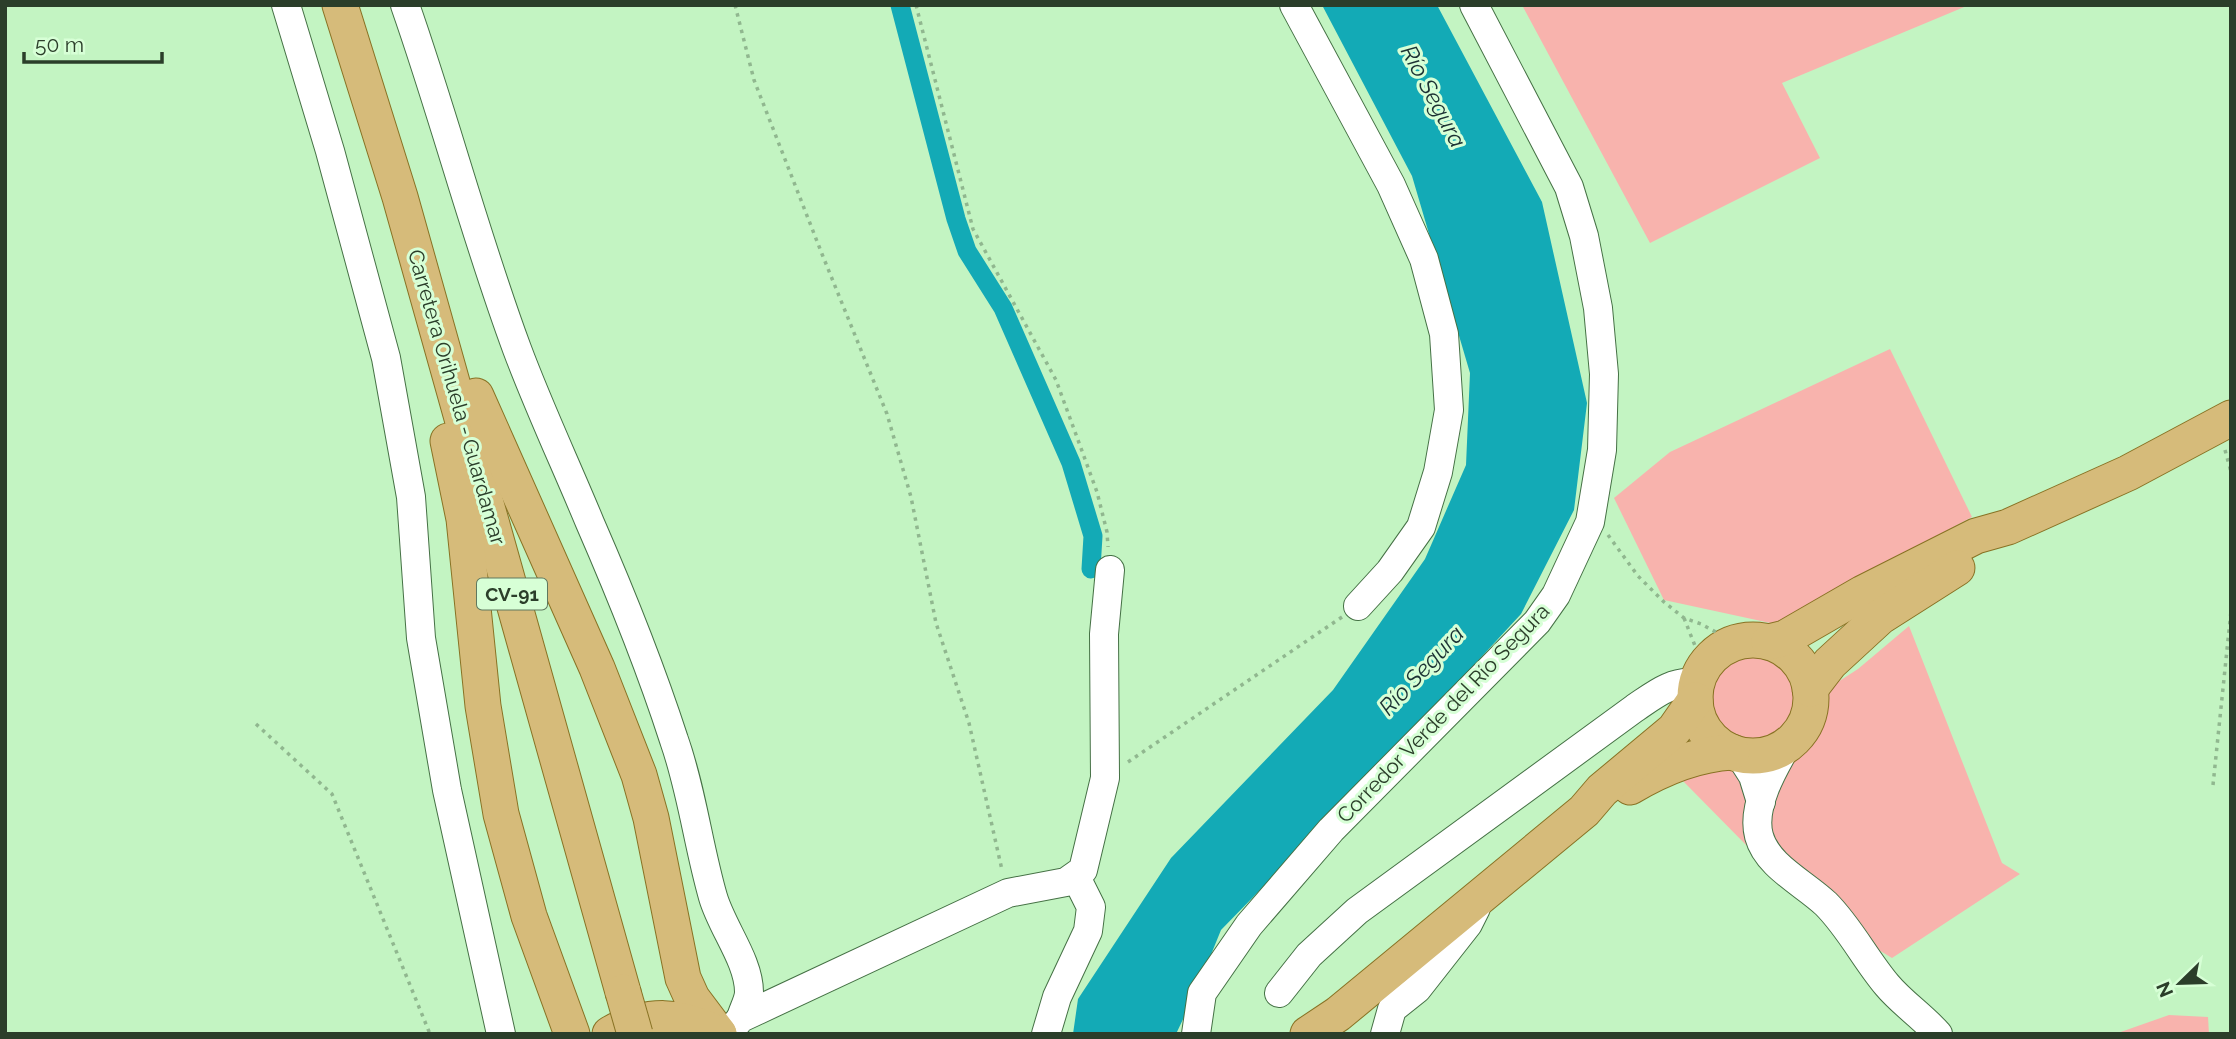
<svg xmlns="http://www.w3.org/2000/svg" width="2236" height="1039" font-family="Raleway,sans-serif">
  <rect width="100%" height="100%" fill="#c3f4c2"/>
  <g fill="#f8b3ad">
    <polygon points="1522,5 1969,5 1782,83 1820,158 1650,243"/>
    <polygon points="1890,349 1972,517 1775,624 1664,600 1614,498 1670,452"/>
    <path d="M1909,626L2002,863L2020,874L1892,958L1831,921L1750,849L1683,781L1744,742C1728,739 1714,727 1709,711C1689,637 1811,631 1796,709L1858,669Z"/>
    <polygon points="2169,1015 2208,1017 2209,1034 2115,1034"/>
  </g>
  <polygon fill="#13aab6" points="1322,5 1437,5 1542,202 1587,403 1574,510 1521,614 1380,767 1221,930 1195,994 1176,1034 1073,1034 1078,999 1171,858 1333,690 1425,559 1466,465 1470,373 1412,176"/>
  <g fill="none" stroke-linecap="round" stroke-linejoin="round">
    <polyline stroke="#13aab6" stroke-width="19" points="900,5 956,219 967,251 1003,308 1071,463 1093,536 1091,569"/>
    <defs>
      <g id="minor">
        <polyline points="286,5 330,151 386,358 411,497 421,638 447,790 501,1034"/>
        <path d="M405,5C445,119 475,236 517,349C539,408 566,465 590,523C621,594 650,666 674,740C692,791 698,845 713,897C722,928 749,961 749,992C749,1000 743,1010 741,1018"/>
        <polyline points="1294,5 1391,185 1424,259 1444,334 1449,410 1438,472 1421,527 1390,571 1358,606"/>
        <path d="M1787,745C1773,769 1751,807 1759,836C1767,866 1804,883 1826,904C1850,928 1865,959 1887,985C1902,1003 1922,1016 1938,1034"/>
        <polyline points="1739,754 1753,776 1761,802"/>
        <path d="M1279,993L1309,955L1357,911L1635,708C1653,696 1673,679 1696,684"/>
        <polyline points="735,1025 741,1018 1008,893 1066,882 1083,870 1105,778 1104,634 1110,570"/>
        <polyline points="1046,1034 1057,997 1088,931 1091,907 1076,877"/>
        <polyline points="1196,1034 1202,993 1249,925 1331,830 1537,622 1556,595 1590,522 1602,450 1604,374 1598,308 1584,236 1569,187 1474,5"/>
        <polyline points="1385,1034 1392,1009 1417,989 1468,924 1476,908"/>
      </g>
      <g id="major">
        <polyline points="340,5 400,197 623,992"/>
        <polyline points="476,396 597,668 639,775 651,818 683,978 692,998 719,1034"/>
        <polyline points="448,441 464,519 483,706 501,814 529,916 572,1034"/>
        <circle cx="1753" cy="698" r="58"/>
        <polyline points="1769,642 1785,638 1863,593 1976,536 2008,527 2128,473 2231,418"/>
        <polyline points="1810,689 1830,663 1880,617 1957,568"/>
        <path d="M1630,787C1662,768 1695,754 1732,752"/>
        <path d="M610,1034C649,1012 680,1015 719,1034"/>
        <polyline points="1308,1034 1338,1014 1584,811 1602,790 1674,730 1695,700"/>
      </g>
    </defs>
    <use href="#minor" stroke="#457145" stroke-width="30"/>
    <use href="#major" stroke="#887224" stroke-width="37"/>
    <g stroke="#90b78f" stroke-width="3.5" stroke-dasharray="3.5 5" stroke-linecap="butt">
      <polyline points="735,5 754,80 822,254 887,414 911,497 936,623 969,723 1002,870"/>
      <polyline points="916,5 973,229 1056,380 1097,492 1107,532 1108,547"/>
      <polyline points="2225,450 2231,472"/>
      <polyline points="1608,535 1638,576 1664,602 1684,618 1701,624 1734,642"/>
      <polyline points="1684,618 1701,661"/>
      <polyline points="256,724 332,794 430,1034"/>
      <polyline points="1128,762 1342,617"/>
      <polyline points="2213,785 2231,611"/>
    </g>
    <use href="#minor" stroke="#fff" stroke-width="28"/>
    <use href="#major" stroke="#d6bb7a" stroke-width="35"/>
    <defs>
      <polyline id="major-bridge" points="623,992 635,1034"/>
    </defs>
    <use href="#major-bridge" stroke="#887224" stroke-width="37" stroke-linecap="butt"/>
    <use href="#major-bridge" stroke="#d6bb7a" stroke-width="35"/>
  </g>
  <g text-anchor="middle" dominant-baseline="central" stroke-width="6" stroke-linejoin="round" paint-order="stroke">
    <rect fill="#d7ffd6" stroke="#5f785e" stroke-width="2" x="477" y="578.5" width="70" height="31" rx="5"/>
    <g font-size="19" font-weight="bold" fill="#2b3e2a">
      <text x="512" y="594">CV-91</text>
    </g>
    <g font-size="21" fill="#2b3e2a" stroke="#d7ffd6">
      <text transform="translate(457 397) rotate(74)">Carretera Orihuela - Guardamar</text>
      <text transform="translate(1443 713) rotate(-46)">Corredor Verde del Río Segura</text>
    </g>
    <g font-size="23" font-style="italic" fill="#1b3133" stroke="#d7ffd6">
      <text transform="translate(1434 96) rotate(62)">Río Segura</text>
      <text transform="translate(1421 670) rotate(-47)">Río Segura</text>
    </g>
  </g>
  <rect width="2236" height="1039" fill="none" stroke="#2b3e2a" stroke-width="14"/>
  <g transform="translate(2180 983) rotate(247)" stroke="#d7ffd6" stroke-width="5" paint-order="stroke">
  <path d="M0-5L12 26L0 18L-12 26Z" fill="#2b3e2a"/>
  <text y="-10" font-size="19" font-weight="bold" text-anchor="middle" fill="#2b3e2a">N</text>
  </g>
  <path d="M24 52v10h138v-10" fill="none" stroke="#2b3e2a" stroke-width="3.5"/>
  <text x="35" y="52" font-size="21" fill="#2b3e2a" stroke="#d7ffd6" stroke-width="5" paint-order="stroke">50 m</text>
</svg>
